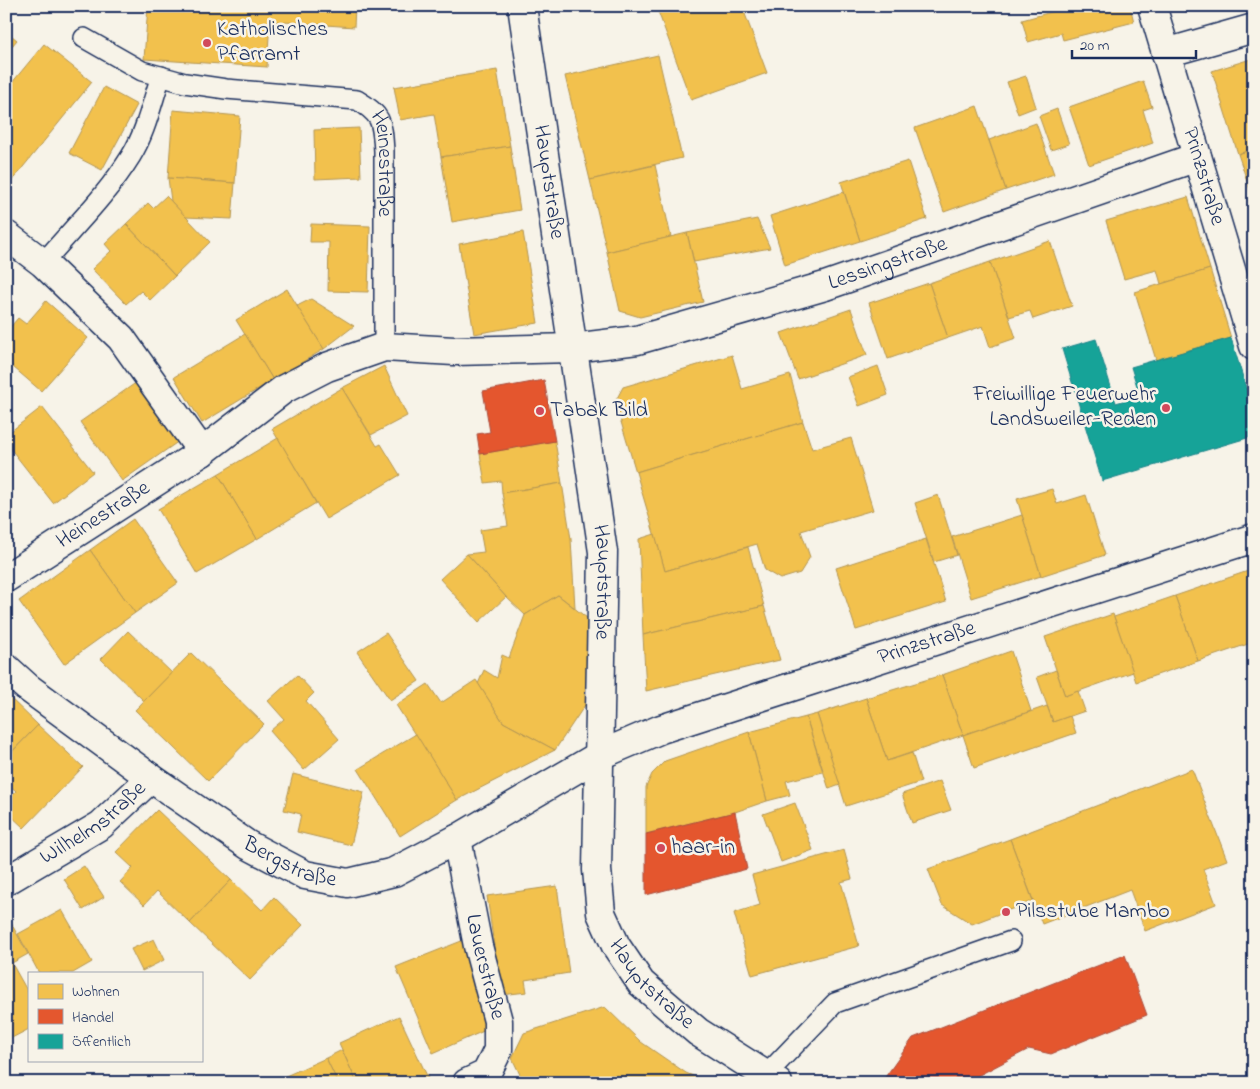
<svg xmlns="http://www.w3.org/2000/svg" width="1260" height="1089" font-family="'Indie Flower',sans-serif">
  <rect width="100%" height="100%" fill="#f7f3e8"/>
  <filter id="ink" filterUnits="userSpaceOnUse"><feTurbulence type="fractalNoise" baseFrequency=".02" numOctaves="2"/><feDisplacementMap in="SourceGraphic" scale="10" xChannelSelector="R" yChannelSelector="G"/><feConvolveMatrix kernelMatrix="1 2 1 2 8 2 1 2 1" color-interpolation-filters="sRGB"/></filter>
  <g filter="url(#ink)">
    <g fill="#f2c14e" stroke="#b29553">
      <polygon points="148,6 355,6 354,27 270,21 267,67 144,59"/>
      <polygon points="656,6 742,6 767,73 691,100"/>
      <polygon points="1054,6 1130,6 1134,22 1063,40 1061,33 1028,42 1022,20 1055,11"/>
      <polygon points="6,31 17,40 6,53"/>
      <polygon points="44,44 92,82 6,188 6,90"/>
      <polygon points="658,55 682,158 590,180 565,76"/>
      <polygon points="1254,58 1254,149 1238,154 1212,71"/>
      <polygon points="497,70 510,146 441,157 434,114 400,120 394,87"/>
      <polygon points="1026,76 1036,107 1018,114 1007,82"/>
      <polygon points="1143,81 1152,107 1143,110 1153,143 1089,165 1069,107"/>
      <polygon points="104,87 137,105 102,170 69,153"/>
      <polygon points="977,106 1006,190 944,212 915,128"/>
      <polygon points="1057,109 1069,144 1051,150 1039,116"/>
      <polygon points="173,110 240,116 235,183 168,178"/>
      <polygon points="1036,123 1054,174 1006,190 989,140"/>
      <polygon points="359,128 361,177 315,179 314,130"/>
      <polygon points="510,146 520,210 452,222 441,157"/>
      <polygon points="1254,149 1254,202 1238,154"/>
      <polygon points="908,161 927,219 860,241 841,182"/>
      <polygon points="655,165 671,237 607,252 590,180"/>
      <polygon points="168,178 235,183 232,219 185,217 171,201"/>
      <polygon points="844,192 860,241 785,265 770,216"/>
      <polygon points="166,196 210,242 175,276 126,224 148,203 153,208"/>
      <polygon points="1188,197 1210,269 1161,284 1157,270 1124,279 1106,221"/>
      <polygon points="757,219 770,248 694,262 687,233"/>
      <polygon points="126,224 175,276 150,300 141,291 126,304 92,269 111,251 105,244"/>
      <polygon points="311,224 370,226 368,292 328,291 329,242 310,242"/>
      <polygon points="523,232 538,323 474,334 459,244"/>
      <polygon points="687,233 703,302 640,317 620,311 607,252"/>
      <polygon points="1050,241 1072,306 1033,319 1030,311 1009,317 990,262"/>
      <polygon points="990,262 1016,338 990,347 983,326 948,338 929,283"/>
      <polygon points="1210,269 1231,338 1156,360 1135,292"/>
      <polygon points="929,283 948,338 888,359 869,303"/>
      <polygon points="287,289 324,349 273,380 236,320"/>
      <polygon points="311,299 354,326 324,349 297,306"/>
      <polygon points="46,301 88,338 41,391 6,361 6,332 18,318 26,324"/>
      <polygon points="851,309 867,355 798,379 781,333"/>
      <polygon points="245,334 273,380 202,423 174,377"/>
      <polygon points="732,355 742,389 790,375 803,422 636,472 615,402 623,387"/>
      <polygon points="384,366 407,416 371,435 342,388"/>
      <polygon points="878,366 888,395 859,406 848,377"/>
      <polygon points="137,382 179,441 122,481 80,422"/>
      <polygon points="342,388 377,446 381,444 400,475 326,519 272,429"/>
      <polygon points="42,407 93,472 53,503 6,443 6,435"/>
      <polygon points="803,422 812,449 851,438 873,510 801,531 810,557 800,573 780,579 765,570 757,544 665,571 636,472"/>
      <polygon points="278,438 316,503 257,539 218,474"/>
      <polygon points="555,441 562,483 502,493 501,481 485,483 480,454"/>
      <polygon points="218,474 257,539 197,574 158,509"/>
      <polygon points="562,483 571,539 575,608 558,595 525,615 506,597 467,554 484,552 480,530 508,526 502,493"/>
      <polygon points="1052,489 1057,504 1086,495 1105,555 1041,576 1017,499"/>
      <polygon points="938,495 957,555 934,562 915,503"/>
      <polygon points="1022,515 1041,576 971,598 952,537"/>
      <polygon points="133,519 178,583 135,613 90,550"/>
      <polygon points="655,534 665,571 748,547 764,606 643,635 639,539"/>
      <polygon points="926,539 946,602 856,630 836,568"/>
      <polygon points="90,550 135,613 64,664 19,601"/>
      <polygon points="467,554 506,597 479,622 440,579"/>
      <polygon points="1254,569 1254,642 1198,661 1175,596"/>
      <polygon points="558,595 592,622 585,705 555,750 503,722 478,684 484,670 497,678 502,655 509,658 525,615"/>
      <polygon points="1175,596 1198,661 1136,682 1114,617"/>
      <polygon points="764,606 780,660 646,691 643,635"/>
      <polygon points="1113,614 1133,672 1065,696 1045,637"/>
      <polygon points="128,631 172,673 144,701 101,659"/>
      <polygon points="386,633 419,681 390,700 357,652"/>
      <polygon points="1011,651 1031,711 963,735 942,675"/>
      <polygon points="191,653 264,724 208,781 135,710"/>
      <polygon points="1056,670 1065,696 1078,691 1085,711 1053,722 1037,677"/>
      <polygon points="297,675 314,693 306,701 339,739 304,770 270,731 284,719 268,701"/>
      <polygon points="942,675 963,735 887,761 866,698"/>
      <polygon points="476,680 503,722 555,750 457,800 396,705 428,684 441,703"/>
      <polygon points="6,694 38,725 6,758"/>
      <polygon points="866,698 887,761 912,753 921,782 846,806 817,714"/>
      <polygon points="1047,706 1053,722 1070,716 1076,733 974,768 963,735"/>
      <polygon points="817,714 840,785 829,789 806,717"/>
      <polygon points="806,717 823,772 786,781 790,795 767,801 749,732"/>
      <polygon points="38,725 83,767 24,828 6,811 6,801 16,791 6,782 6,758"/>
      <polygon points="749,732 767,801 735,812 646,834 646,787 652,774 665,761"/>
      <polygon points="416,734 457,800 400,836 358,769"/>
      <polygon points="1192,769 1227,860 1203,869 1216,904 1145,931 1130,890 1042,924 1010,839"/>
      <polygon points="293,774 364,792 351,845 297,832 301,814 284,810"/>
      <polygon points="940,781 951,810 912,823 902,794"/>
      <polygon points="795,803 813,850 781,862 763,814"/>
      <polygon points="157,810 231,880 190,923 157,891 144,905 120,882 133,868 116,852"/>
      <polygon points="1010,839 1033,901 972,924 942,905 928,869"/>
      <polygon points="844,850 852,879 841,882 859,946 752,975 734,913 760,905 752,875"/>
      <polygon points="84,866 104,897 83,910 64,879"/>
      <polygon points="231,880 262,910 274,897 303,925 250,980 190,923"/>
      <polygon points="557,886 569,973 525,980 527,992 501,995 487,896"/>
      <polygon points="62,910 92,962 73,973 39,973 18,934"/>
      <polygon points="6,914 28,954 12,963 6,953"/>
      <polygon points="154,939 164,960 142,971 131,949"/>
      <polygon points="464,940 486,1030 433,1053 396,967"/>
      <polygon points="6,953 29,994 29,1029 6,1041"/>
      <polygon points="605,1007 641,1042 686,1073 705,1081 704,1083 524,1083 512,1058 524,1033"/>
      <polygon points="399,1016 428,1078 417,1083 357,1083 339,1043"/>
      <polygon points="342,1050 357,1083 338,1083 326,1058"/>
      <polygon points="326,1058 338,1083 270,1083"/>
    </g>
    <g fill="#e4572e" stroke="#a84b3c">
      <polygon points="544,380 555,441 480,454 477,434 490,432 483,391"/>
      <polygon points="735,812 747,869 646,895 646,834"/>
      <polygon points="1125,955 1147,1015 1051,1054 1029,1049 964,1083 881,1083 913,1038"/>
    </g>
    <polygon fill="#17a398" stroke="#188087" points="1231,338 1254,414 1254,436 1102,481 1062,349 1096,339 1116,403 1140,396 1131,367"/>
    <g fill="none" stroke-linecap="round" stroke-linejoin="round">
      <defs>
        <g id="service">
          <path id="s1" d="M84,38L142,71L185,83L226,89L357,100C383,115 382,123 384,151V347"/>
          <path d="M43,263C73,228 107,195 131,156C146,132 152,102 161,76"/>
          <polyline points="766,1075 835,1003 1011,941"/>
        </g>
        <g id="minor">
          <path id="s2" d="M1152,6L1254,346"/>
          <polyline points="1166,53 1254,28"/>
          <polyline points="6,235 43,263 121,338 202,452"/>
          <path id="s3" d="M6,578L202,452L284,389L327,367L384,347L454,351L573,348L637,340L825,286L1197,157"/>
          <path id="s4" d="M6,668L27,687L151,778L248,845L305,875L348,883L394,872L457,839L600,755L661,729L1254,538"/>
          <path id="s5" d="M457,839L478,946L498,1021V1050L486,1074L467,1083"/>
          <path id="s6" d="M6,881L101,825L151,778"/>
        </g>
        <g id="tertiary">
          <path id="s7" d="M522,6L603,552L597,870L601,913L616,946L641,983L698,1032L778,1083"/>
        </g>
      </defs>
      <use href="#service" stroke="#1b2f5e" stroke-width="22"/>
      <use href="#minor" stroke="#1b2f5e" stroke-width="31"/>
      <use href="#tertiary" stroke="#1b2f5e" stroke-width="31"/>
      <use href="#service" stroke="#f7f3e8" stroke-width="19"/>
      <use href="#minor" stroke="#f7f3e8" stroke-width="28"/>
      <use href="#tertiary" stroke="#f7f3e8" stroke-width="28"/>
    </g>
  </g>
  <g fill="#d1495b" stroke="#f7f3e8" stroke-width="2">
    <circle cx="207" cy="43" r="5"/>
    <circle cx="1166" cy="408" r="5"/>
    <circle cx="540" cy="411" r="5"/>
    <circle cx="661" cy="848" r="5"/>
    <circle cx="1006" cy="912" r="5"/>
  </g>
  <g text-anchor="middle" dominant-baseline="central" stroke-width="5" stroke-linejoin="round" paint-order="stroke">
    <g font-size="22" fill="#1b2f5e" stroke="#f7f3e8" text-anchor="start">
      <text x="217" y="30">Katholisches<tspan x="217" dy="25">Pfarramt</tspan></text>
      <text x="1156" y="395" text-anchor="end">Freiwillige Feuerwehr<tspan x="1156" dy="25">Landsweiler-Reden</tspan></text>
      <text x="550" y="411">Tabak Bild</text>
      <text x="671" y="848">haar-in</text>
      <text x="1016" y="912">Pilsstube Mambo</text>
    </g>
    <g font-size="22" fill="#1b2f5e" stroke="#f7f3e8">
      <text stroke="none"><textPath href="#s1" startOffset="359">Heinestraße</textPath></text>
      <text stroke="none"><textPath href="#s2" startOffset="178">Prinzstraße</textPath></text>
      <text stroke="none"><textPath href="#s7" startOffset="178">Hauptstraße</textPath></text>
      <text stroke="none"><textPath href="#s3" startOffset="961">Lessingstraße</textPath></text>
      <text stroke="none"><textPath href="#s3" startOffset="116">Heinestraße</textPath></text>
      <text stroke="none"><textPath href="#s7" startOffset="582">Hauptstraße</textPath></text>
      <text stroke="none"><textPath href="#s4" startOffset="1038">Prinzstraße</textPath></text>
      <text stroke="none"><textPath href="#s6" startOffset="105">Wilhelmstraße</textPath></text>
      <text stroke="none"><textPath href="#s4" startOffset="346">Bergstraße</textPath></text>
      <text stroke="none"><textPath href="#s5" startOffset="131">Lauerstraße</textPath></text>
      <text stroke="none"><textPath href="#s7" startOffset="1002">Hauptstraße</textPath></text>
    </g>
  </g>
  <rect width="1260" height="1089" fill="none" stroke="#f7f3e8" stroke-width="25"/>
  <rect x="12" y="12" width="1235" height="1064" fill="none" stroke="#1b2f5e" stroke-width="2" filter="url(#ink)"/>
  <rect x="28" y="972" width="175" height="90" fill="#f7f3e8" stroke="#9fa5b1"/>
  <rect x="38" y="984" width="25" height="15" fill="#f2c14e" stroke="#9fa5b1"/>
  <text x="72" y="996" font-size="15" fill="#1b2f5e">Wohnen</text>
  <rect x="38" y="1009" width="25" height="15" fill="#e4572e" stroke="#9fa5b1"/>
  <text x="72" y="1022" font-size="15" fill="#1b2f5e">Handel</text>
  <rect x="38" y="1034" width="25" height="15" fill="#17a398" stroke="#9fa5b1"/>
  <text x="72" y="1046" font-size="15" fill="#1b2f5e">Öffentlich</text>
  <path d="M1072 50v8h124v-8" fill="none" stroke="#1b2f5e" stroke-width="2.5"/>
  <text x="1080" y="50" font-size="15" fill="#1b2f5e" stroke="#f7f3e8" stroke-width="4" paint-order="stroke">20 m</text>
</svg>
